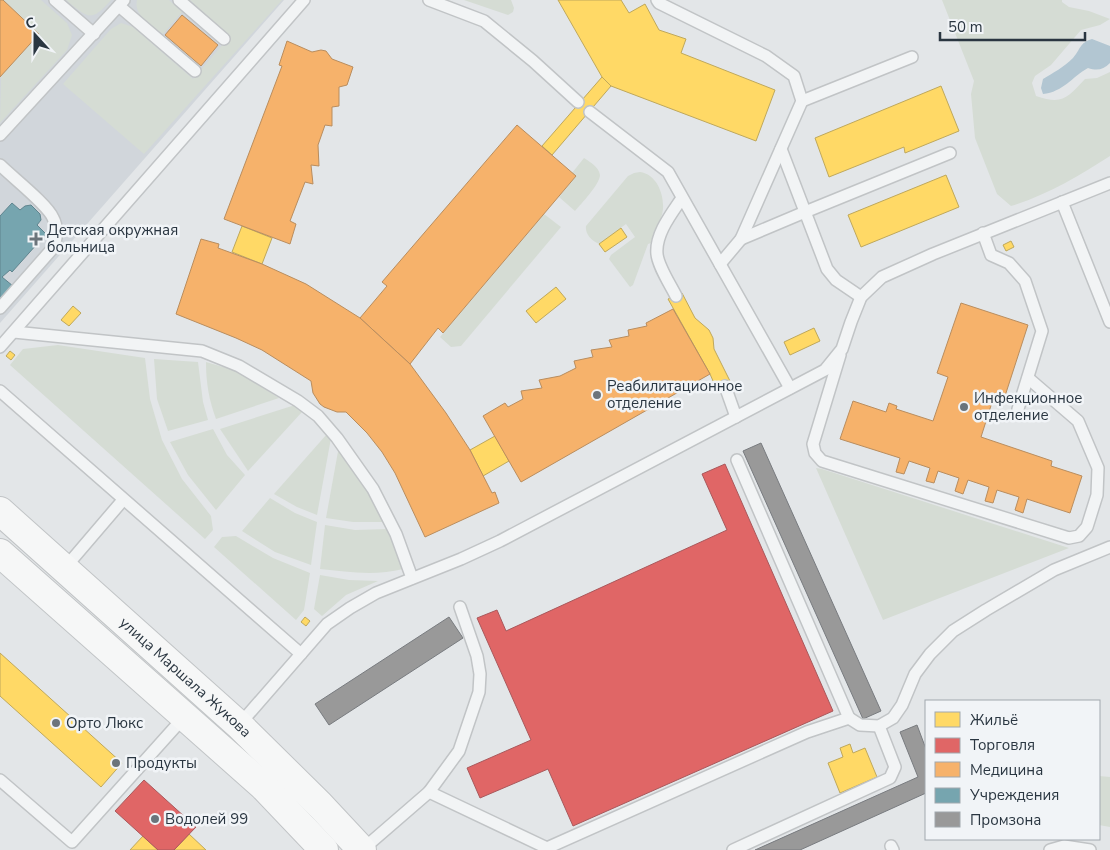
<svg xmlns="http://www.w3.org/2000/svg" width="1110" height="850" font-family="'Nunito Sans',sans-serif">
  <rect width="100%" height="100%" fill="#e3e6e8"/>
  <polygon fill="#d1d6db" points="0,0 284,0 0,323"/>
  <g fill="#d5dcd4">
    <polygon points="3,0 41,0 67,23 72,35 67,50 0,123"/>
    <path d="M66,0H111C91,23 88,18 66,0Z"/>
    <path d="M137,0H169L182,12L163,34C152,26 133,15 137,0Z"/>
    <polygon points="190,0 282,0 144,154 63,84 111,29 121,23 133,27 193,79 230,36"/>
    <polygon points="464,0 511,0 514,8 513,12 508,15"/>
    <path d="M942,0H1062V2L1069,7L1089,11L1110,19L1100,25L1081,30L1051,65L1035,76L1032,83L1036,96C1063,105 1067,98 1085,79L1097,78L1110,72V156C1079,176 1047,195 1011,206L997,194L975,138L971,94L974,81Z"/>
    <path d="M584,158C590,162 599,167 600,175C600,184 581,204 575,211L559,197L576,176L572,173Z"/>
    <path d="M640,172C656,174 664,193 663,209C662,220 654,232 651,243L648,244L633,285L630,287L609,259L611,255L635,237L626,224L599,244C591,240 585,234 586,226L628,176L634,173Z"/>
    <polygon points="544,214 561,227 461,346 451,347 440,337"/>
    <polygon points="58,345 145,358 150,399 162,440 182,479 211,516 213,530 205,539 10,365 23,349"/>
    <polygon points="154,359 198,362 203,402 208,420 168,431 157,399"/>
    <path d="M206,362L237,371L279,398L216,419C209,400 206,383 206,362Z"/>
    <polygon points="295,405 302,412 248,471 220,429"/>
    <polygon points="213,429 227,455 245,475 216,510 188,475 170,442"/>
    <polygon points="327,434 331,438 317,515 297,507 274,494"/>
    <polygon points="339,446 370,492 385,522 353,522 326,518"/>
    <polygon points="816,468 822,469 1069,548 883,620"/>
    <polygon points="270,498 295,513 317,522 311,565 275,552 242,531"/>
    <path d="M325,525L355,530L388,529L403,569C376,576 347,572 320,569Z"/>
    <polygon points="236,536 273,558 310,573 304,610 296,620 214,547 222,537"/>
    <polygon points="320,575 349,580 378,581 346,595 322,616 314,609"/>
    <polygon points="1099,776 1110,777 1110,827 1099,825"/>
  </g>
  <path fill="#b2c6d2" d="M1092,39L1110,46V63C1103,70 1097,71 1088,68C1072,77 1063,92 1043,94L1041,88L1043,79C1053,73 1064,67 1073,58C1081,49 1079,43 1092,39Z"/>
  <g fill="#ffd966" stroke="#bfa85b">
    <polygon points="558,0 621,0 629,13 645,4 659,30 686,39 681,53 775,90 756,141 611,86 602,77"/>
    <polygon points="602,77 611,86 552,155 542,146"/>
    <polygon points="941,86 959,131 905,153 904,147 829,177 815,138"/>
    <polygon points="946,175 959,207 861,247 848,215"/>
    <polygon points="242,226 272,238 262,264 232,252"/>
    <polygon points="621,228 627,237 605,252 599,244"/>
    <polygon points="1011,241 1014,247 1006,251 1003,245"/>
    <polygon points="556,287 566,299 536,323 526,311"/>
    <polygon points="682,293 695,318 709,330 713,338 714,349 731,383 717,390 710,374 668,299"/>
    <polygon points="73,306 81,313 69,326 61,320"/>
    <polygon points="814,328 820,341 790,355 784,342"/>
    <polygon points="10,351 15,355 11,360 6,356"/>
    <polygon points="495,436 509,461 483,476 470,450"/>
    <polygon points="305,617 310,621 306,626 301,622"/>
    <polygon points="0,653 122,763 101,787 0,696"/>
    <polygon points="850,744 853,753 865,748 877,777 840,793 828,763 843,757 840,748"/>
    <polygon points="189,834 206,850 174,850"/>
    <polygon points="143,836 158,850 130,850"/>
  </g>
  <g fill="#e06666" stroke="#a9585b">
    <polygon points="725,464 833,711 573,826 548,769 480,798 467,768 531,740 477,618 497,610 506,631 727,530 702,474"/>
    <polygon points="144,780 196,827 174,850 158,850 115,811"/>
  </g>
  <g fill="#f6b26b" stroke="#b98d5e">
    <polygon points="0,0 3,0 39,34 0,77"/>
    <polygon points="182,15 218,45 201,66 165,35"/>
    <polygon points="287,41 312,52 321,50 326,51 332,59 353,67 347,85 339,87 339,106 332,107 332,126 325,125 318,145 319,166 311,165 313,184 305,182 290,221 296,224 290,244 224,219 282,66 279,65"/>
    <polygon points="517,125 576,176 443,333 438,328 410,364 360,318 387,286 382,282"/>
    <polygon points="201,239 219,244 218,248 262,264 306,284 360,318 410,364 446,413 470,450 492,493 495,492 499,503 425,537 395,473 382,452 367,433 346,412 337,412 324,407 320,404 313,393 311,381 262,350 236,338 176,314"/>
    <polygon points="961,303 1028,325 1005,396 995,393 981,437 1052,461 1051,466 1082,476 1070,513 1027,499 1023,513 1015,510 1019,497 997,490 993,503 985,501 989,487 968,480 963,494 955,491 959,478 938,471 934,483 926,481 930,468 909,461 904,474 896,472 900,458 840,439 853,401 886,412 889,403 897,406 896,409 933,421 948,377 937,373"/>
    <polygon points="673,309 710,374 521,482 483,416 505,403 508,407 523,399 521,391 542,388 539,380 560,376 576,368 574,361 593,357 591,350 612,347 609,340 629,336 628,330 647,326 646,323"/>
  </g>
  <polygon fill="#76a5af" stroke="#5f848e" points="12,203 20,210 25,206 31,205 40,214 41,220 37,225 46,234 12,272 10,270 2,277 13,286 0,300 0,216"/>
  <g fill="#999" stroke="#787b7f">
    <polygon points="761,443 881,711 863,719 743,451"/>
    <polygon points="449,617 463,638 329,725 315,704"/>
    <polygon points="917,725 926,749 926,793 800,850 755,850 918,777 900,732"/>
  </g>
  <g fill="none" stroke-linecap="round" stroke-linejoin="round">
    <defs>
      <g id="lane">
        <polyline points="55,0 94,34"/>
        <polyline points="179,0 224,39"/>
        <polyline points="429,0 484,21 533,61 578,102"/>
        <polyline points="657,0 659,3 766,56 794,76 802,101 741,239 720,264"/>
        <polyline points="119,6 195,71"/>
        <polyline points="802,101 912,57"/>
        <polyline points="590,112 668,172 790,388"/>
        <polyline points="0,135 124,0"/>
        <polyline points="781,149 827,269 836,280 861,297"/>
        <path d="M0,165C12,177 48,205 53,218C58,227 57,239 53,248L0,308"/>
        <polyline points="1062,202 1110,322"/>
        <polyline points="983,233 991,255 1009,263 1025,281 1042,331 1018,409"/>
        <polyline points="741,239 805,212 950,153"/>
        <path d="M676,296C670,284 658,266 657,254C655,234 672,213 682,198"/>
        <polyline points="14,332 202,351 239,366 298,401 318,416 337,438 373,489 396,534 412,578"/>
        <polyline points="0,347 304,0"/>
        <polyline points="840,355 813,444 815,453 822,461 1069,538 1079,536 1087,527 1097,495 1098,468 1078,421 1028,378"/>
        <polyline points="725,386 736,417"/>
        <polyline points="0,391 301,654"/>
        <polyline points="737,460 849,718"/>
        <polyline points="64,569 123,500"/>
        <polyline points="239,725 327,624 350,608 376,593 461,559 500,541 825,370 842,349 851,322 861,297 882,277 933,254 1110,183"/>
        <polyline points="0,780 72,842 185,716"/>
        <polyline points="429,792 459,751 479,692 480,674 477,656 460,607"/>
        <polyline points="891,846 893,850"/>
        <polyline points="362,850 429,792 547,848 807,732 849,718 860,725 879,726 893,718 902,705 915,674 930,654 953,631 986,610 1054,570 1110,547"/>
        <polyline points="733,850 890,778 895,767 879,726"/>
        <polyline points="1050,850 1064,846 1090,850"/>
      </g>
      <g id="secondary">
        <path id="s1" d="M0,511L239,725L320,805L362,850"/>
        <polyline points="0,553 263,786 324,850"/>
      </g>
    </defs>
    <use href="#lane" stroke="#c1c4c6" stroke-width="14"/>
    <use href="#secondary" stroke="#c1c4c6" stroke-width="30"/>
    <use href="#lane" stroke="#f2f4f5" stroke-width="11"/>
    <use href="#secondary" stroke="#f6f7f7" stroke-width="28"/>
  </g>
  <g fill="#6b747b" stroke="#f1f4f7" stroke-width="2">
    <path d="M33.5 231.5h5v5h5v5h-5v5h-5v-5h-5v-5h5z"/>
    <circle cx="597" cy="395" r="5"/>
    <circle cx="964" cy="407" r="5"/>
    <circle cx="56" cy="723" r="5"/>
    <circle cx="116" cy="763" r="5"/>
    <circle cx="155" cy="819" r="5"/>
  </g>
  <g text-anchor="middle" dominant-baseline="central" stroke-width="5" stroke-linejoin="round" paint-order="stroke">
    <g font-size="15" fill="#2a3641" stroke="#f1f4f7" text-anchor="start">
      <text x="47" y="230">Детская окружная<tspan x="47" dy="17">больница</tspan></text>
      <text x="607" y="386">Реабилитационное<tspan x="607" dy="17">отделение</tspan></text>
      <text x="974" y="398">Инфекционное<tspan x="974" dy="17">отделение</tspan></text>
      <text x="66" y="723">Орто Люкс</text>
      <text x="126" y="763">Продукты</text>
      <text x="165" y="819">Водолей 99</text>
    </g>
    <g font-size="15" fill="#2a3641" stroke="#f1f4f7">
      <text stroke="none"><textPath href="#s1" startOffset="249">улица Маршала Жукова</textPath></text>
    </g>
  </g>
  <rect x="925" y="700" width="175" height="140" fill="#f1f4f7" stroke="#a1a8ae"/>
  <rect x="935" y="712" width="25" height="15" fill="#ffd966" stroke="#a1a8ae"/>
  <text x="970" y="725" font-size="15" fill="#2a3641">Жильё</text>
  <rect x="935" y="738" width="25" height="15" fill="#e06666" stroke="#a1a8ae"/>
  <text x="970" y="750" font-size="15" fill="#2a3641">Торговля</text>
  <rect x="935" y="762" width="25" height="15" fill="#f6b26b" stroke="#a1a8ae"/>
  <text x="970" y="775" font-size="15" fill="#2a3641">Медицина</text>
  <rect x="935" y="788" width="25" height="15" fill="#76a5af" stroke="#a1a8ae"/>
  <text x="970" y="800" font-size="15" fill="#2a3641">Учреждения</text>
  <rect x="935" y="812" width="25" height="15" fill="#999999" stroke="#a1a8ae"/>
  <text x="970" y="825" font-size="15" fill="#2a3641">Промзона</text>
  <g transform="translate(35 35) rotate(339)" stroke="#f1f4f7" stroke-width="4" paint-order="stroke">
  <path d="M0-4L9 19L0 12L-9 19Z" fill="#2a3641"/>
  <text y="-8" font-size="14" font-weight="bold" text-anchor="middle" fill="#2a3641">С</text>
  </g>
  <path d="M940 32v8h145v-8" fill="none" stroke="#2a3641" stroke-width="2.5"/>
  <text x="948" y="32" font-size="15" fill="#2a3641" stroke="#f1f4f7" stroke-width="4" paint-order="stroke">50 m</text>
</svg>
